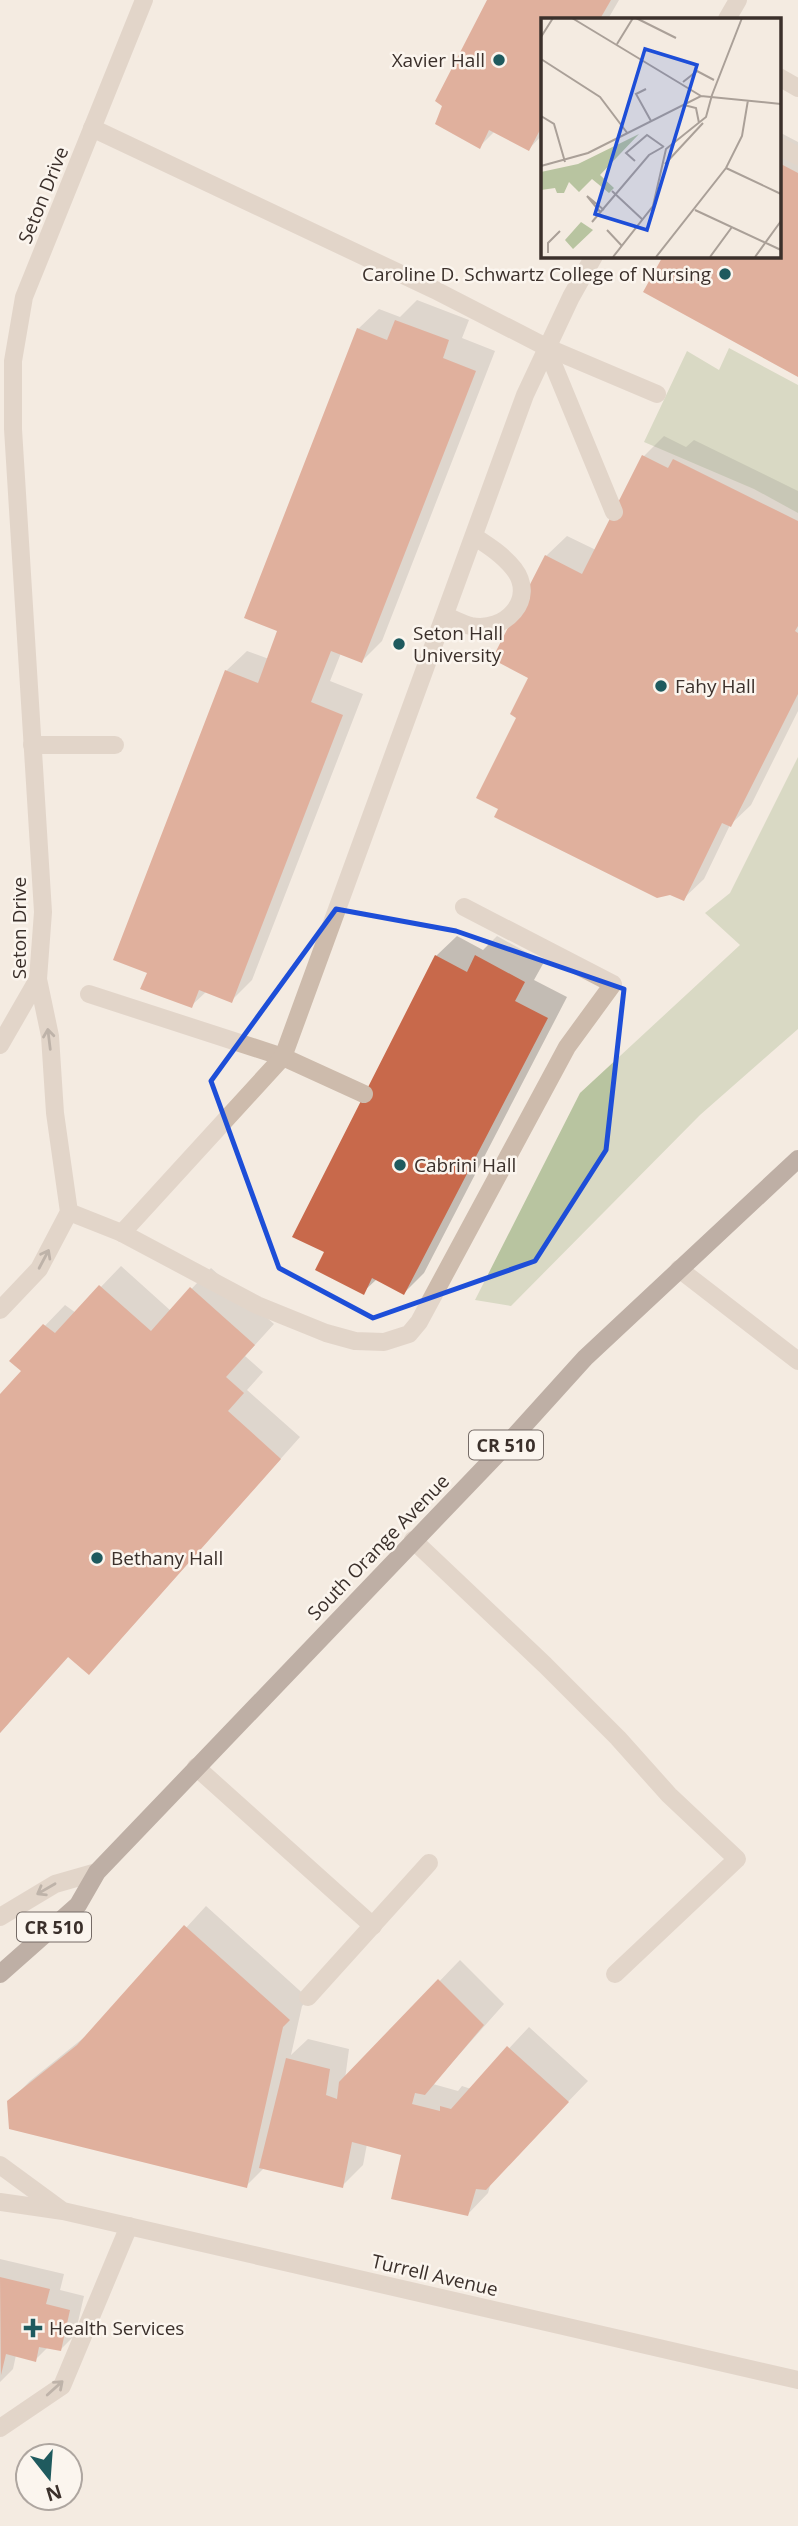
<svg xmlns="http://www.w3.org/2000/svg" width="798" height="2526" font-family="'Open Sans',sans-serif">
  <rect width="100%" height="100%" fill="#f4ebe1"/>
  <g fill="#b8c4a0">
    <polygon points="729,348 798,385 798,513 754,489 644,442 687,351 719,370"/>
    <polygon points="798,757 798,1029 700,1115 511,1306 475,1300 580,1093 740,945 705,913 730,893"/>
  </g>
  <g fill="#0003">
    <polygon points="489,0 619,0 608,19 542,19 542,135 529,149 495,131 480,146"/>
    <polygon points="779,132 798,142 798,375 646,291 665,256 779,256"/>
    <polygon points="417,300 469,320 462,338 495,351 382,641 362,661 341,653 330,681 363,694 252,980 232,1000 207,991 191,1006 149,972 226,671 247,651 269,659 280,630 358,329 379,309 400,317"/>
    <polygon points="664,436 686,447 694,440 798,491 798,711 751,805 730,825 704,879 683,899 500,809 519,717 531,677 546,556 567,536 596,550 644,456"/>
    <polygon points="457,936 483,950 497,936 544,962 534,980 567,997 424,1273 404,1293 377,1279 363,1292 327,1251 436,956"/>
    <polygon points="121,1266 171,1311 211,1268 274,1324 245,1356 263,1372 247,1390 300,1437 109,1652 69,1656 0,1733 0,1397 23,1371 12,1360 65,1305 76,1313"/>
    <polygon points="206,1906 309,1999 302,2006 291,2055 308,2039 349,2049 345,2079 460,1960 504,2004 433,2084 458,2091 462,2086 471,2089 529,2027 588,2081 491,2182 488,2193 468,2214 403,2154 367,2144 363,2165 342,2186 265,2167 246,2186 9,2102 30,2081 92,2031"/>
    <polygon points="0,2259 64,2274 60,2290 84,2296 75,2335 60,2350 48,2347 35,2360 16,2355 13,2369 0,2382"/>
  </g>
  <g fill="#c8694b">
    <polygon points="487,0 611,0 600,19 542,19 542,126 529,151 489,130 480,149 435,124 442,106 435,101"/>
    <polygon points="779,163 798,173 798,377 643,292 663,256 779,256"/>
    <polygon points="395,320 449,340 443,358 476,371 362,663 331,651 311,702 343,715 232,1003 199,990 192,1008 140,989 147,973 113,960 225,670 258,683 277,631 244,618 357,328 387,340"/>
    <polygon points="642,455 668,468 673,459 798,521 798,626 795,631 798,633 798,694 731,827 722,823 684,901 670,895 657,898 494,817 498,809 476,798 516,718 510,714 528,678 492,659 545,555 582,574"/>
    <polygon points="435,955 467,972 475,955 525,982 515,1001 548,1018 404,1295 372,1278 364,1295 315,1270 324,1252 292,1237"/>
    <polygon points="99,1285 151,1331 190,1287 255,1345 226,1377 244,1393 228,1411 281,1459 89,1675 68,1657 0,1733 0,1394 21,1371 9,1361 43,1324 55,1333"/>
    <polygon points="184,1925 290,2020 283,2027 247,2188 9,2129 7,2101 77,2045"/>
    <polygon points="438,1979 484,2025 425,2095 415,2093 412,2104 440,2111 440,2106 451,2109 507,2046 569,2102 486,2190 476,2189 468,2216 391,2199 401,2155 352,2142 343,2188 259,2168 286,2058 330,2069 326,2095 337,2099 339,2082"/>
    <polygon points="0,2277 50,2289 46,2304 70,2310 61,2351 39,2347 36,2362 6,2354 1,2375"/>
  </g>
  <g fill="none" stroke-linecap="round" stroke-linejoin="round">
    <g stroke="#cdbbac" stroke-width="18">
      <polyline points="727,19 738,0"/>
      <polyline points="779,77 798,88"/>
      <polyline points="92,128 435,290 546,347 657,394"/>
      <polyline points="779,146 798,156"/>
      <polyline points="546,347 614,512"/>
      <path d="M445,616C454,619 463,624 471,626C505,633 537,599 514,569C503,555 489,546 475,537"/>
      <polyline points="32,745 115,745"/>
      <polyline points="89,994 283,1057 364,1094"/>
      <polyline points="0,1045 38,979"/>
      <polyline points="69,1212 122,1233 257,1305 326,1333 355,1341 384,1342 409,1334 419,1322 567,1047 613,984 464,907"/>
      <polyline points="122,1233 283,1057 525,395 571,297 594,256"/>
      <polyline points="679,1269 798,1361"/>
      <polyline points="0,1310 39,1269 69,1212 55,1113 50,1036 38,979 43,912 13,429 13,361 24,297 144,0"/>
      <polyline points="413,1540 545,1665 618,1738 669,1795 737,1859 615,1974"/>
      <polyline points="196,1767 373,1926"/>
      <polyline points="0,1917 55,1884 97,1872"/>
      <polyline points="308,1997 429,1863"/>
      <polyline points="0,2165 60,2209"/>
      <polyline points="0,2202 63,2211 798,2380"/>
      <polyline points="0,2428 62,2386 129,2226"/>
    </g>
    <polyline stroke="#7d675c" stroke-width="18" points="0,1974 78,1905 97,1872 509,1442 585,1358 798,1159"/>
  </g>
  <defs><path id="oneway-shaft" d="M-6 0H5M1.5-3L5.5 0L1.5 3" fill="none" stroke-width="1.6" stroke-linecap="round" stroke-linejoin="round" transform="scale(1.75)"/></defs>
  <g stroke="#7d6f65">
    <use href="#oneway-shaft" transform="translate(49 1039) rotate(-97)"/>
    <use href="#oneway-shaft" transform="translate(44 1259) rotate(-62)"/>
    <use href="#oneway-shaft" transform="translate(46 1889) rotate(150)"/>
    <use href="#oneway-shaft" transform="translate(55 2388) rotate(-42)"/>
  </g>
  <path d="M0 0H798V2526H0ZM336,909L456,931L624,989L606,1150L535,1261L373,1318L279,1268L211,1081Z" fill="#f4ebe1" fill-opacity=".55" fill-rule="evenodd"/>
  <path fill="none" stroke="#1d4ed8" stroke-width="5" stroke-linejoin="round" d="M336,909L456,931L624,989L606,1150L535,1261L373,1318L279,1268L211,1081Z"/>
  <g fill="#1f5a5e" stroke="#fbf5ee" stroke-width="2.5">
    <circle cx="499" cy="60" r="7"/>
    <circle cx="725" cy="274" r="7"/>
    <circle cx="399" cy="644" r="7"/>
    <circle cx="661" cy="686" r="7"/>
    <circle cx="400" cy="1165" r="7"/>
    <circle cx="97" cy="1558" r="7"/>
    <path d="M29.5 2317.5h7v7h7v7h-7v7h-7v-7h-7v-7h7z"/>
  </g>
  <g text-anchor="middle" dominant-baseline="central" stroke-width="5" stroke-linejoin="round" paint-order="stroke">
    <g fill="#fbf5ee" stroke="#756b66" stroke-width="2">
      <rect x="469" y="1430.5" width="74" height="29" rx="5"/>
      <rect x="17" y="1912.5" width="74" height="29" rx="5"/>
    </g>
    <g font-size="18" font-weight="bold" fill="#3b302b">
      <text x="506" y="1445">CR 510</text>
      <text x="54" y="1927">CR 510</text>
    </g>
    <g font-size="19" fill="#3b302b" stroke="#fbf5ee" text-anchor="start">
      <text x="485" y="60" text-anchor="end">Xavier Hall</text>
      <text x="711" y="274" text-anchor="end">Caroline D. Schwartz College of Nursing</text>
      <text x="413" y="633">Seton Hall<tspan x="413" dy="22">University</tspan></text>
      <text x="675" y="686">Fahy Hall</text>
      <text x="414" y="1165">Cabrini Hall</text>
      <text x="111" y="1558">Bethany Hall</text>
      <text x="49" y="2328">Health Services</text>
    </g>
    <g font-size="19" fill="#3b302b" stroke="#fbf5ee">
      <text transform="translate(43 195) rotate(-68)">Seton Drive</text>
      <text transform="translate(19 928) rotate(-90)">Seton Drive</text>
      <text transform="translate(378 1547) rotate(-46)">South Orange Avenue</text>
      <text transform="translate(435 2275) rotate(13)">Turrell Avenue</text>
    </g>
  </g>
  <g transform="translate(541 18)">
    <rect width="240" height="240" fill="#f4ebe1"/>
    <path d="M98,116L59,157L73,170L68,175L51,161L38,174L28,164L23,175H16L14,170L0,172V154L37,146ZM40,204L52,212L32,231L24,222Z" fill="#b8c4a0"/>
    <path fill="none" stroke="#aaa098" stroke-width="2" d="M31,0L160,78M95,0L135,20M0,19L12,0M76,26L92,0M0,41L59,79L87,116M142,64L156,53L173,62M105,71L95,76L110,103M171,77L201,0M143,87L155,90L158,105M0,98L13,106L24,144M94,143L85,135L106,117L123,129M124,146L162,105M0,148L47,135L160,78L240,86M185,150L240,176M71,173L102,202M154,192L240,232M60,195L46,178L63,192M51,204L108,137L122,129M66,212L81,228M7,235V225L19,213M72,239L112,188L125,131L165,99L171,77M115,239L185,150L201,118L207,82M169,239L191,209M214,239L240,203"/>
    <path fill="#1d4ed8" fill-opacity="0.15" stroke="#1d4ed8" stroke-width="3.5" d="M104,31L156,47L106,212L54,196Z"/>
    <rect width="240" height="240" fill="none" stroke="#3b302b" stroke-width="3.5"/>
  </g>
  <g transform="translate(49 2477) rotate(163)"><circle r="33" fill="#fbf5ee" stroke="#aea6a0" stroke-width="2"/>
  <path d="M0-5L12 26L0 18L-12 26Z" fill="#1f5a5e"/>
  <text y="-10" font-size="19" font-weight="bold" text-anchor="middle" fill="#3b302b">N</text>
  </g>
</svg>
